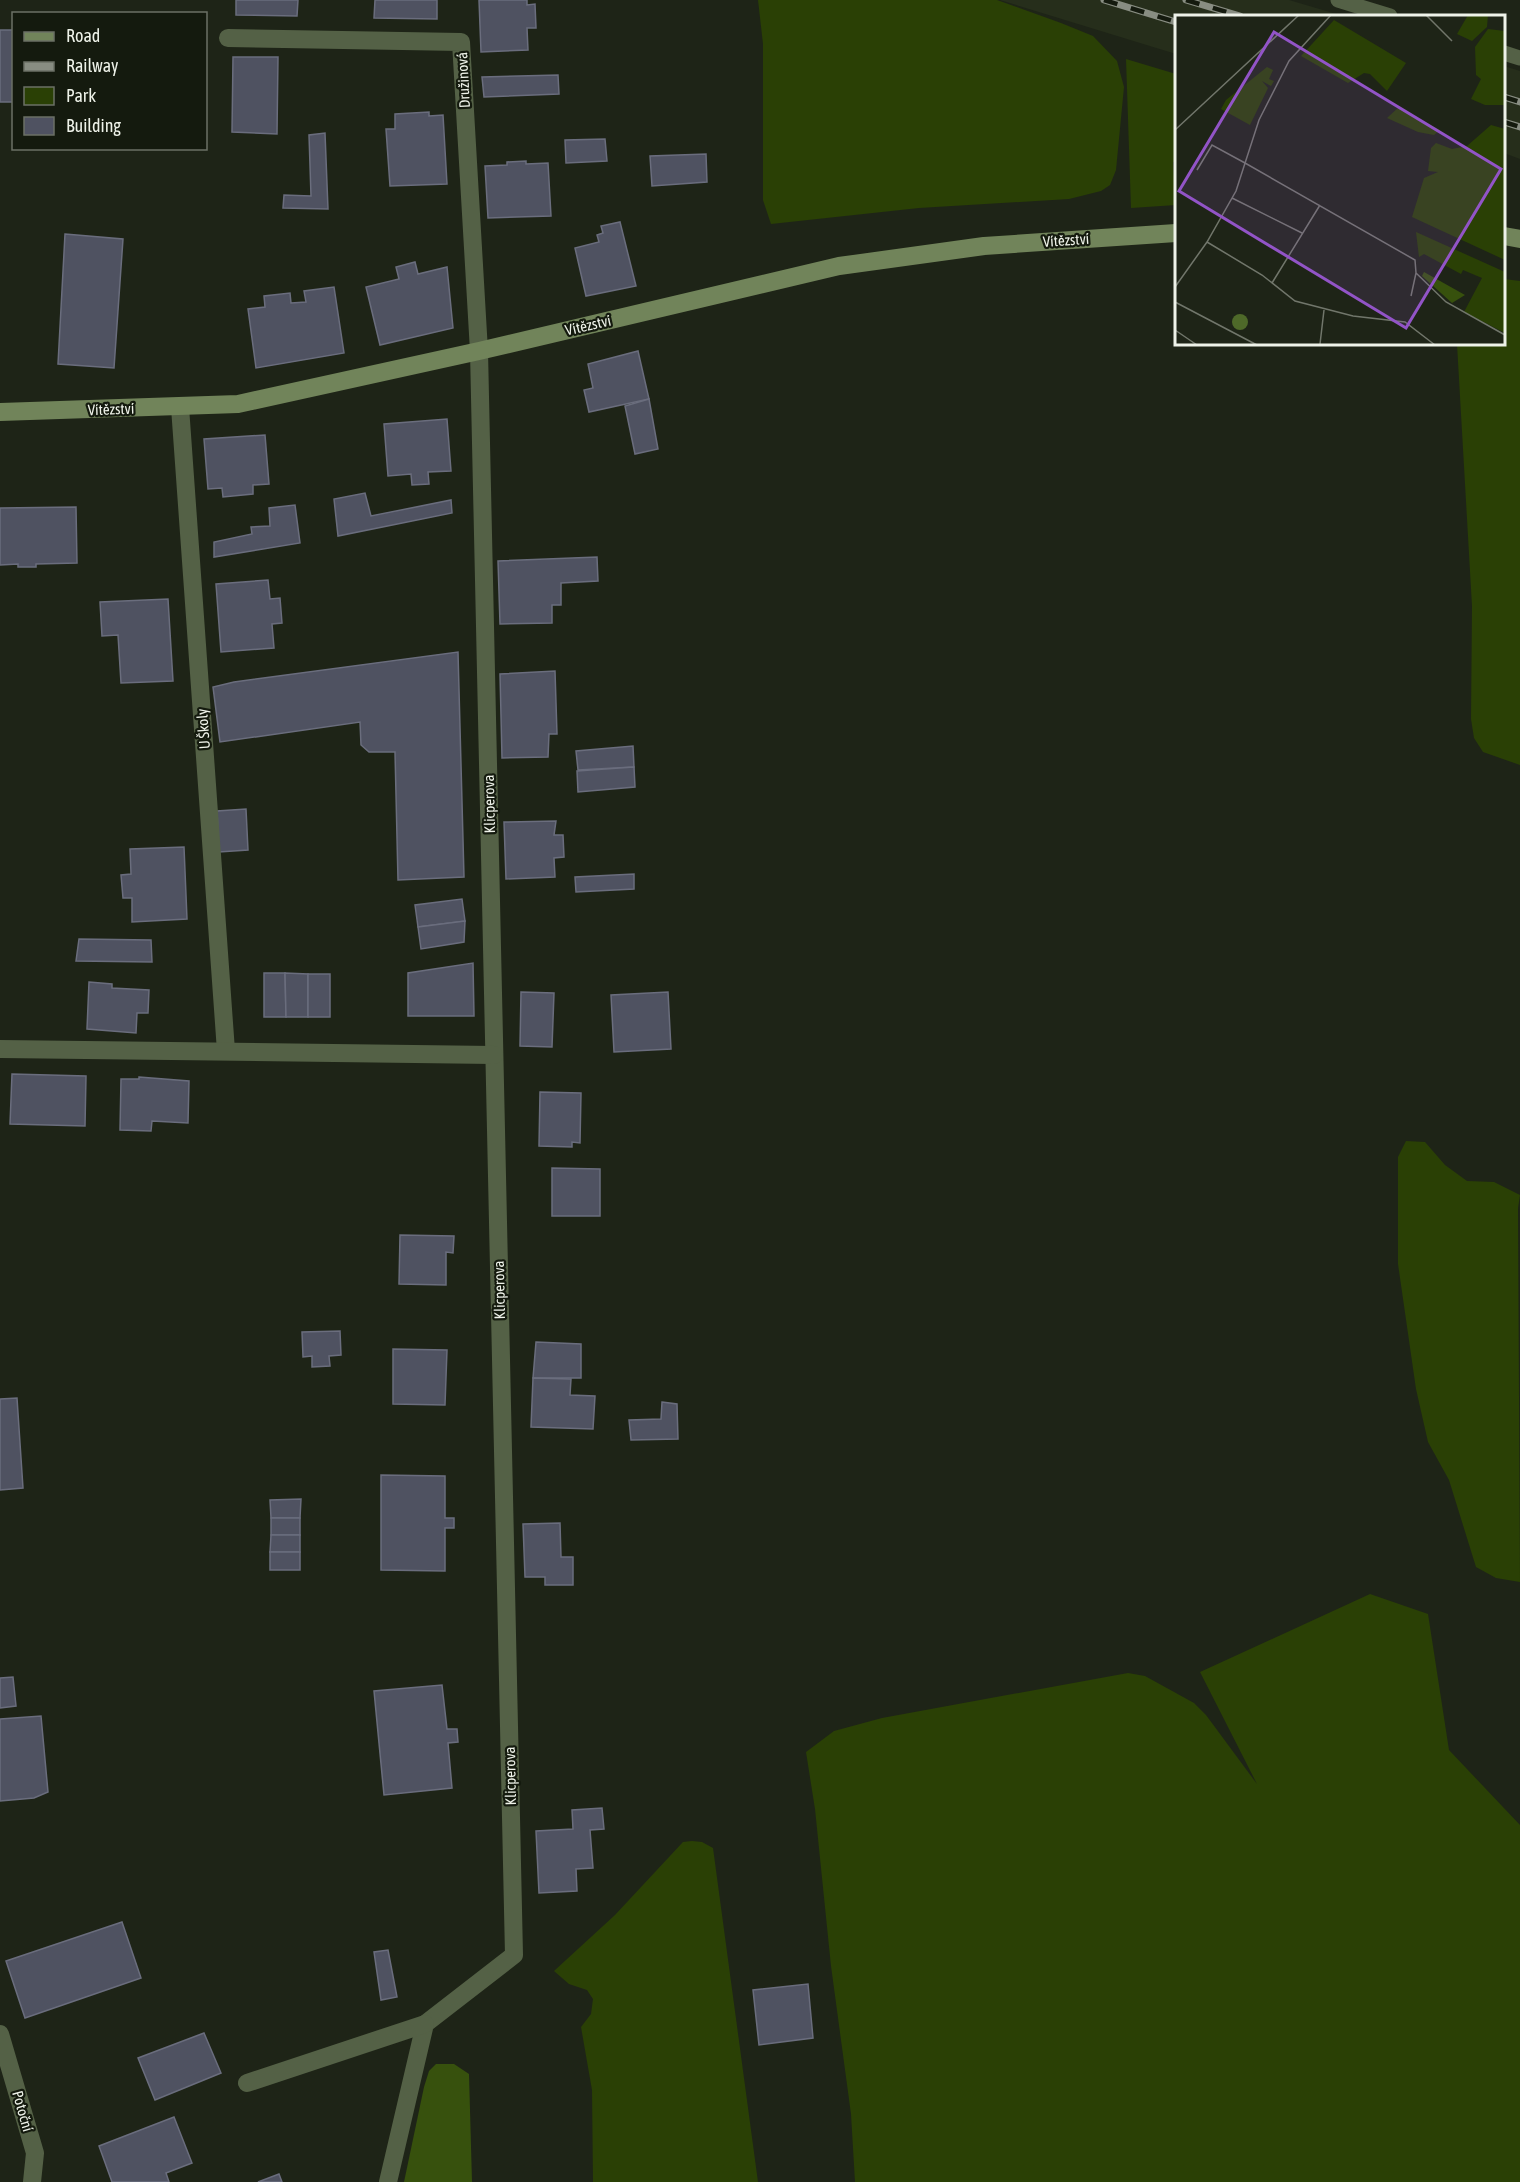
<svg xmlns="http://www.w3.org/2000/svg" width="1520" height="2182" font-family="'Asap Condensed',sans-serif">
  <rect width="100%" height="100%" fill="#1e2417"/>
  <g fill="#262e1b">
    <polygon points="1000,0 1289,0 1343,16 1176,16 1176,54"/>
    <polygon points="1504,66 1520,71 1520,159 1504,153"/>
  </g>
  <g fill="#2a4005">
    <polygon points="758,0 997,0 1061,23 1093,36 1117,61 1124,87 1116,170 1110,185 1101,191 1069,199 919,208 771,224 763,200 763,44"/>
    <polygon points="1126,59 1176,74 1176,162 1173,162 1176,205 1131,208"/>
    <polygon points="1504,279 1520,281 1520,765 1483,752 1474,738 1471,719 1472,606 1457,344 1504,344"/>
    <polygon points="1406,1141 1425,1142 1445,1165 1467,1181 1494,1182 1520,1195 1518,1208 1520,1582 1496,1578 1476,1567 1449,1480 1428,1442 1416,1389 1398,1264 1398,1157"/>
    <polygon points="1370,1594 1428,1614 1449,1750 1520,1825 1520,2182 855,2182 851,2114 831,1966 815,1809 806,1752 834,1731 882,1718 1128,1673 1145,1676 1194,1703 1206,1715 1257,1784 1200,1672"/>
    <polygon points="692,1841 702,1842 713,1848 758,2182 593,2182 592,2090 581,2027 591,2014 593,1999 587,1990 569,1984 554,1971 615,1915 683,1842"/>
  </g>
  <polygon fill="#37510d" points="436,2064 454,2064 469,2074 472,2182 404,2182 424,2087 429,2071"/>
  <g fill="#4f5261" stroke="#6a6d7d" stroke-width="1.5">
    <polygon points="236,0 298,0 297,16 236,15"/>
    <polygon points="375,0 437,0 437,19 374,18"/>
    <polygon points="479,0 527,0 527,5 535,4 536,28 527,28 528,50 481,52"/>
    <rect x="0" y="30" width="14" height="72"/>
    <polygon points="233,57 278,57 277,134 232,132"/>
    <polygon points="558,75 559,94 484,97 482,77"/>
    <polygon points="429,112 429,116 443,115 447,184 390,186 386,129 395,129 395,114"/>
    <polygon points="325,133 328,209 283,208 284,195 311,196 309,135"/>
    <polygon points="605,139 607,161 566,163 565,140"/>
    <polygon points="706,154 707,182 652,186 650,156"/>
    <polygon points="526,161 526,164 548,163 551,216 488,218 485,166 507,165 507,162"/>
    <polygon points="620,222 636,286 586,296 575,248 599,242 597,235 603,233 601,226"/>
    <polygon points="65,234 123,239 114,368 58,364"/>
    <polygon points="415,262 418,274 447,267 453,328 380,345 366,287 399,279 396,267"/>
    <polygon points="334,287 344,353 256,368 248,309 265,307 264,296 290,293 291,303 306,302 304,291"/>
    <polygon points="638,351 649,399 589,412 584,390 593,388 588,364"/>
    <polygon points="649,399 658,449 635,454 625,406"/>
    <polygon points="447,419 451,471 428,472 429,484 412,485 411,474 388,476 384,424"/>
    <polygon points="265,435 269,484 253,485 253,494 223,497 222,488 208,489 204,439"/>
    <polygon points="365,493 371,516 451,500 452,513 338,536 334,499"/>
    <polygon points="295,505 300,543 214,557 214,542 252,534 251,527 270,526 269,508"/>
    <polygon points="76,507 77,563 36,564 36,567 18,567 18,564 0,565 0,508"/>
    <polygon points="597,557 598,581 561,583 561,605 552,605 552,623 500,624 498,561"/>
    <polygon points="268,580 270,599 280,598 282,623 272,624 274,648 221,652 216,584"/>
    <polygon points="168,599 173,681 121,683 118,635 102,636 100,602"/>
    <polygon points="458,652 464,877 398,880 395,752 369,752 361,745 360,722 220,742 213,687 234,682"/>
    <polygon points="555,671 557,734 549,734 548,757 502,758 500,674"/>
    <polygon points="633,746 634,767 578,770 576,751"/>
    <polygon points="634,767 635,787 578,792 577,771"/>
    <polygon points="246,809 248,850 219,852 217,811"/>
    <polygon points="556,821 554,835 563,835 564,857 554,858 555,877 506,879 504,822"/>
    <polygon points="184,847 187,919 132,922 132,898 123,898 121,875 131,874 130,849"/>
    <polygon points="634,874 634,889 576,892 575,877"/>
    <polygon points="462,899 465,921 418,927 415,905"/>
    <polygon points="465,921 464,942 421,949 418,927"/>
    <polygon points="79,939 151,940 152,962 76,961"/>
    <polygon points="473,963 474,1016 408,1016 408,973"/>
    <polygon points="264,973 285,973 286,1017 264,1017"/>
    <polygon points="285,973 308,974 308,1017 286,1017"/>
    <rect x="308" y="974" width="22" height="43"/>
    <polygon points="89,982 112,984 112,988 149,990 148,1013 137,1013 136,1033 87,1029"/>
    <polygon points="521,992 554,993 552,1047 520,1046"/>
    <polygon points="668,992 671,1049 614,1052 611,995"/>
    <polygon points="12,1074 86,1076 85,1126 10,1124"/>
    <polygon points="139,1077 189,1081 188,1123 152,1121 151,1131 120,1130 121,1079 139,1079"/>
    <polygon points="540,1092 581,1093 580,1143 572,1142 572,1147 539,1146"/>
    <polygon points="552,1168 600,1169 600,1216 552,1216"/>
    <polygon points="400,1235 454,1236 453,1253 446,1252 446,1285 399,1284"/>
    <polygon points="340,1331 341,1355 329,1356 330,1366 312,1367 312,1356 303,1357 302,1332"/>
    <polygon points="536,1342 581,1344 581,1378 533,1378"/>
    <polygon points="393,1349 447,1350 445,1405 393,1404"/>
    <polygon points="533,1378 571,1379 570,1395 595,1396 593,1429 531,1427"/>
    <polygon points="17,1398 23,1488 0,1490 0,1399"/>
    <polygon points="662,1402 677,1404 678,1439 631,1440 629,1420 661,1419"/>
    <polygon points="381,1475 445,1476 445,1518 454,1518 454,1528 445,1528 445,1571 381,1570"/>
    <polygon points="301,1499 300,1518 271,1518 270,1500"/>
    <rect x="271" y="1518" width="29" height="17"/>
    <polygon points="560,1523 561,1557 573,1557 573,1585 545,1585 545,1577 525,1577 523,1524"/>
    <polygon points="271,1535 300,1535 300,1552 270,1552"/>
    <rect x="270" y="1552" width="30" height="18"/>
    <polygon points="13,1677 16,1706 0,1708 0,1678"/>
    <polygon points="442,1685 447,1729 457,1729 458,1742 448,1743 452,1788 384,1795 374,1691"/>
    <polygon points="41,1716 48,1792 34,1798 0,1801 0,1719"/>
    <polygon points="602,1808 604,1829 590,1830 593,1868 576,1869 577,1891 539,1893 536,1831 573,1829 572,1810"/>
    <polygon points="122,1922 141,1978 25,2018 6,1961"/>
    <polygon points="388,1950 397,1997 381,2000 374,1952"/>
    <polygon points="808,1984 813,2038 759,2045 753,1990"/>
    <polygon points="204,2033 221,2073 155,2100 138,2058"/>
    <polygon points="174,2117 192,2163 166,2173 169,2182 112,2182 99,2146"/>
    <polygon points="279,2174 282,2182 258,2182"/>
  </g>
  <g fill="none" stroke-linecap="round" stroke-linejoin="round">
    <g stroke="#546146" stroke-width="15">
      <polyline points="1338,0 1390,16"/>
      <polyline points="1504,53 1520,58"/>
    </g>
    <g stroke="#546146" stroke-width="18">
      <polyline points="228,38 461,42 479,351 514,1955 425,2024 388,2182"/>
      <polyline points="180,407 226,1051"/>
      <polyline points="0,1049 494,1055"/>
      <polyline points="0,2034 35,2153 32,2182"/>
      <polyline points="247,2083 425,2024"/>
    </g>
    <g stroke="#71845a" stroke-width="18">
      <polyline points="1504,236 1520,239"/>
      <polyline points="0,412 238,404 479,351 839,266 984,246 1176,233"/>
    </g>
    <defs>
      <g id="rail">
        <polyline points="1104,0 1176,22"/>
        <polyline points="1186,0 1240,16"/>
        <polyline points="1504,97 1520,102"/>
        <polyline points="1504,122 1520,127"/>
      </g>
    </defs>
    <use href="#rail" stroke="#888d82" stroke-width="7"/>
    <use href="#rail" stroke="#141a0e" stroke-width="4.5" stroke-dasharray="14" stroke-linecap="butt"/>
  </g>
  <g text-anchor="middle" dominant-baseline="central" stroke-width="4.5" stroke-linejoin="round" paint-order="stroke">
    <g font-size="15" fill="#eef2e9" stroke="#141a0e">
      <text transform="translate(463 80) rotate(-93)">Družinová</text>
      <text transform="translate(1066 240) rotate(-4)">Vítězství</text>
      <text transform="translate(588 325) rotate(-13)">Vítězství</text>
      <text transform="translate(111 409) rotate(-2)">Vítězství</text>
      <text transform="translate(203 729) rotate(-94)">U Školy</text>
      <text transform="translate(489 804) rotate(-91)">Klicperova</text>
      <text transform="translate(499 1290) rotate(-91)">Klicperova</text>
      <text transform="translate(510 1776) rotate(-91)">Klicperova</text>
      <text transform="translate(23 2111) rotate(74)">Potoční</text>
    </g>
  </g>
  <g transform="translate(1175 15)">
    <rect width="330" height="330" fill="#1e2417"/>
    <path d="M293,0H313L312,12L297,26L282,19ZM159,5L231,48L212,76L195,59L189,58L173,68L126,41ZM313,14L330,16V90H310L296,84L306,64L301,60L300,32ZM92,52L98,55L94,64L99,66L96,71L87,66L93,73L75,110L46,94L51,85ZM224,92L238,101L265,115L259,120L243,117L212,103ZM316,110L330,114V245L237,202L249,163L263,157L253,156L256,133L261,128L277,134L292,131ZM241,217L330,257V318L289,297L307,263L288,255L286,259L249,239L244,242Z" fill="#2a4005"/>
    <path d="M249,257L290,280L277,288L247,261Z" fill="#37510d"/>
    <path d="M57 307a8 8 0 1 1 16 0a8 8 0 1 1-16 0Z" fill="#4e6929"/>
    <path fill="none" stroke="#71766b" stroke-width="1.5" d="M251,0L277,26M0,115L124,0M22,155L37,130L70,148L240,245L241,258L271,287L330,320M57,183L127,218M32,227L87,260L120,286L178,301L230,307L260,330M97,268L145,190M0,272L32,227L61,176L84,105L114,46L156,0M236,281L241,258M0,287L82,330M0,315L22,330M145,329L149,295"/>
    <path fill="#9254c7" fill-opacity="0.15" stroke="#9254c7" stroke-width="3" d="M99,17L326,154L231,313L4,176Z"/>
    <rect width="330" height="330" fill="none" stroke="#eef2e9" stroke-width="3"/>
  </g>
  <rect x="12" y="12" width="195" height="138" fill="#141a0e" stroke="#6b7066" stroke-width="1.5"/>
  <rect x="24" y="32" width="30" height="9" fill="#71845a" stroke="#6b7066" stroke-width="1.5"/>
  <text x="66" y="42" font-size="18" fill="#eef2e9">Road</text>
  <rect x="24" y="62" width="30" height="9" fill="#888d82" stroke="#6b7066" stroke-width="1.5"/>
  <text x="66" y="72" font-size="18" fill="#eef2e9">Railway</text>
  <rect x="24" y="87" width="30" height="18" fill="#2a4005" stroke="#6b7066" stroke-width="1.5"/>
  <text x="66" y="102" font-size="18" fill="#eef2e9">Park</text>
  <rect x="24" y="117" width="30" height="18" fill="#4f5261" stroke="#6b7066" stroke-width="1.5"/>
  <text x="66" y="132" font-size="18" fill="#eef2e9">Building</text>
</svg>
